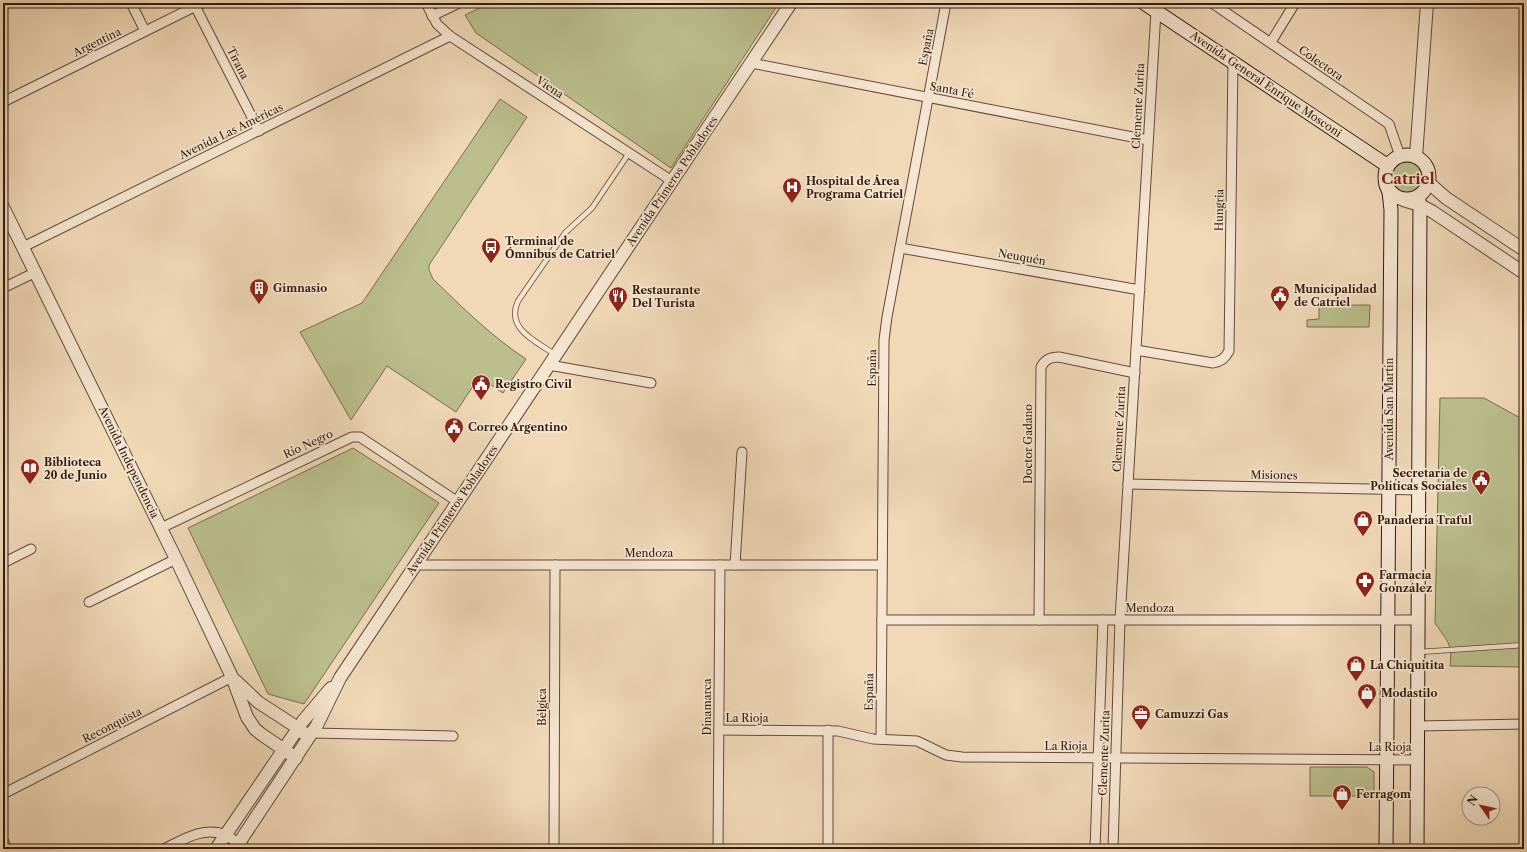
<svg xmlns="http://www.w3.org/2000/svg" width="1527" height="852" font-family="'Libre Caslon Text',serif">
  <rect width="100%" height="100%" fill="#f1d9b8"/>
  <filter id="stains"><feTurbulence type="fractalNoise" baseFrequency=".005" numOctaves="4"/><feColorMatrix values="0 0 0 0 .2 0 0 0 0 .09 0 0 0 0 .02 0 0 0 .5 -.17"/></filter>
  <radialGradient id="worn" r=".72"><stop offset=".6" stop-color="#630" stop-opacity="0"/><stop offset="1" stop-color="#630" stop-opacity=".3"/></radialGradient>
  <g fill="#bbbf8e" stroke="#766e4e">
    <polygon points="490,3 779,3 671,168 476,33 465,15"/>
    <path d="M500,99L527,117L429,265V270L433,279C463,308 491,336 526,359L503,393L479,377L456,412L387,366L351,420L300,332L362,303Z"/>
    <circle cx="1407" cy="178" r="16"/>
    <polygon points="1319,305 1370,305 1369,327 1307,327 1307,320 1319,319"/>
    <path d="M1440,398H1484L1524,420V655H1522V667L1450,666C1453,644 1447,641 1435,623Z"/>
    <polygon points="353,448 439,503 304,704 268,694 188,528"/>
    <polygon points="1310,767 1367,767 1374,772 1374,796 1310,796"/>
  </g>
  <g fill="none" stroke-linecap="round" stroke-linejoin="round">
    <defs>
      <g id="service">
        <path d="M556,355C537,342 505,329 518,301L565,233L592,208L629,153"/>
        <polyline points="1419,652 1524,645"/>
      </g>
      <g id="minor">
        <polyline points="131,3 145,31"/>
        <polyline points="426,3 437,24 450,36 672,181"/>
        <polyline points="1212,3 1389,124 1400,156"/>
        <polyline points="195,6 259,131"/>
        <polyline points="432,16 459,3"/>
        <polyline points="1271,42 1295,3"/>
        <polyline points="751,63 1148,140"/>
        <polyline points="3,102 202,3"/>
        <polyline points="23,247 450,36"/>
        <polyline points="900,248 1140,290"/>
        <polyline points="3,288 36,272"/>
        <path d="M1136,350L1213,363C1222,361 1225,358 1229,351L1233,62"/>
        <polyline points="549,365 651,383"/>
        <polyline points="1128,484 1419,490"/>
        <polyline points="161,528 352,437 360,437 458,502"/>
        <polyline points="3,563 31,549"/>
        <polyline points="416,565 882,565"/>
        <polyline points="735,565 742,452"/>
        <polyline points="89,602 176,559"/>
        <polyline points="882,620 1417,620"/>
        <path d="M1039,620L1041,367C1045,359 1051,357 1059,357L1135,373"/>
        <polyline points="1418,726 1524,724"/>
        <polyline points="719,730 838,731 873,739 917,741 946,755 962,757 1418,760"/>
        <polyline points="828,730 828,849"/>
        <polyline points="306,732 312,733 453,736"/>
        <polyline points="881,739 884,340 887,317 946,3"/>
        <polyline points="3,794 232,677"/>
        <polyline points="3,840 7,849"/>
        <path d="M164,849C184,839 204,826 226,835C233,839 240,845 247,849"/>
        <polyline points="554,849 555,565"/>
        <polyline points="718,849 720,565"/>
        <polyline points="1095,849 1103,620"/>
        <polyline points="1113,849 1120,620 1156,11 1160,3"/>
      </g>
      <g id="tertiary">
        <polyline points="1416,157 1427,3"/>
        <polyline points="1429,183 1446,198 1524,250"/>
        <polyline points="1403,200 1420,205 1433,212 1524,273"/>
        <polyline points="3,207 176,559 232,677 247,717 255,729 261,734 296,758"/>
        <polyline points="236,681 258,702 298,728 303,733"/>
        <polyline points="216,849 303,721 331,688"/>
        <polyline points="235,849 317,725 340,678 791,3"/>
      </g>
      <g id="secondary">
        <polyline points="1144,3 1388,166"/>
        <circle cx="1407" cy="177" r="22"/>
        <polyline points="1386,185 1389,192 1391,210 1386,849"/>
        <polyline points="1417,849 1420,205 1418,197"/>
      </g>
    </defs>
    <use href="#service" stroke="#614b38" stroke-width="6"/>
    <use href="#minor" stroke="#614b38" stroke-width="11"/>
    <use href="#tertiary" stroke="#614b38" stroke-width="14"/>
    <use href="#secondary" stroke="#311c0d" stroke-width="15"/>
    <use href="#service" stroke="#f6e6d1" stroke-width="4.5"/>
    <use href="#minor" stroke="#f6e6d1" stroke-width="9"/>
    <use href="#tertiary" stroke="#f6e6d1" stroke-width="12"/>
    <use href="#secondary" stroke="#f6e6d1" stroke-width="13"/>
  </g>
  <defs>
    <symbol id="hospital-pin" viewBox="-11 -11 22 30"><path d="M0 17L-7.5 6A9.5 9.5 0 1 1 7.5 6Z" fill="#8f2418" stroke="#f6e6d1"/><path d="M-5-5h3v3.5h4V-5h3V5h-3V1.5h-4V5h-3Z" fill="#fff"/></symbol>
    <symbol id="bus-pin" viewBox="-11 -11 22 30"><path d="M0 17L-7.5 6A9.5 9.5 0 1 1 7.5 6Z" fill="#8f2418" stroke="#f6e6d1"/><path d="M-5-6H5V4H4V6H2V4H-2V6H-4V4H-5ZM-3.5-4V0h7V-4ZM-3.5 1.2v1.5H-2V1.2ZM2 1.2v1.5H3.5V1.2Z" fill="#fff"/></symbol>
    <symbol id="building-pin" viewBox="-11 -11 22 30"><path d="M0 17L-7.5 6A9.5 9.5 0 1 1 7.5 6Z" fill="#8f2418" stroke="#f6e6d1"/><path d="M-4-6H4V6H1V3H-1V6H-4ZM-2.5-4.3h1.7v1.8h-1.7ZM.8-4.3h1.7v1.8H.8ZM-2.5-1h1.7V.8h-1.7ZM.8-1h1.7V.8H.8Z" fill="#fff"/></symbol>
    <symbol id="civic-pin" viewBox="-11 -11 22 30"><path d="M0 17L-7.5 6A9.5 9.5 0 1 1 7.5 6Z" fill="#8f2418" stroke="#f6e6d1"/><path d="M-.6-6.5H3V-4.5H.6V-3L4-1V1h2V6H-6V1h2V-1L-.6-3ZM-1.2 2.5V6h2.4V2.5Z" fill="#fff"/></symbol>
    <symbol id="restaurant-pin" viewBox="-11 -11 22 30"><path d="M0 17L-7.5 6A9.5 9.5 0 1 1 7.5 6Z" fill="#8f2418" stroke="#f6e6d1"/><path d="M-5-6h1v4h1v-4h1v4h1v-4h1v5L-1.5 .5V6h-2V.5L-5-1ZM5-6V6H3V1.5H1.5Q1.5-4 5-6Z" fill="#fff"/></symbol>
    <symbol id="library-pin" viewBox="-11 -11 22 30"><path d="M0 17L-7.5 6A9.5 9.5 0 1 1 7.5 6Z" fill="#8f2418" stroke="#f6e6d1"/><path d="M-6-4Q-3-5.5-.7-3.5V5Q-3 3-6 4ZM6-4Q3-5.5 .7-3.5V5Q3 3 6 4Z" fill="#fff"/></symbol>
    <symbol id="shop-pin" viewBox="-11 -11 22 30"><path d="M0 17L-7.5 6A9.5 9.5 0 1 1 7.5 6Z" fill="#8f2418" stroke="#f6e6d1"/><path d="M-5-2.5h2.3a2.7 3.5 0 0 1 5.4 0H5L5.5 6h-11ZM-1.5-2.5h3a1.5 2.3 0 0 0-3 0Z" fill="#fff"/></symbol>
    <symbol id="pharmacy-pin" viewBox="-11 -11 22 30"><path d="M0 17L-7.5 6A9.5 9.5 0 1 1 7.5 6Z" fill="#8f2418" stroke="#f6e6d1"/><path d="M-2-6h4v4h4v4h-4v4h-4v-4h-4v-4h4Z" fill="#fff"/></symbol>
    <symbol id="office-pin" viewBox="-11 -11 22 30"><path d="M0 17L-7.5 6A9.5 9.5 0 1 1 7.5 6Z" fill="#8f2418" stroke="#f6e6d1"/><path d="M-6-3h4V-5.5h4V-3h4V5H-6ZM-1-4.5V-3h2v-1.5ZM-6 0V1H6V0Z" fill="#fff"/></symbol>
  </defs>
  <g fill-rule="evenodd">
    <use href="#hospital-pin" x="781" y="176" width="22" height="30"/>
    <use href="#bus-pin" x="480" y="236" width="22" height="30"/>
    <use href="#building-pin" x="248" y="277" width="22" height="30"/>
    <use href="#civic-pin" x="1269" y="284" width="22" height="30"/>
    <use href="#restaurant-pin" x="607" y="285" width="22" height="30"/>
    <use href="#civic-pin" x="470" y="373" width="22" height="30"/>
    <use href="#civic-pin" x="443" y="416" width="22" height="30"/>
    <use href="#library-pin" x="19" y="457" width="22" height="30"/>
    <use href="#civic-pin" x="1470" y="468" width="22" height="30"/>
    <use href="#shop-pin" x="1352" y="509" width="22" height="30"/>
    <use href="#pharmacy-pin" x="1354" y="570" width="22" height="30"/>
    <use href="#shop-pin" x="1345" y="654" width="22" height="30"/>
    <use href="#shop-pin" x="1356" y="682" width="22" height="30"/>
    <use href="#office-pin" x="1130" y="703" width="22" height="30"/>
    <use href="#shop-pin" x="1331" y="783" width="22" height="30"/>
  </g>
  <g text-anchor="middle" dominant-baseline="central" stroke-width="3.5" stroke-linejoin="round" paint-order="stroke">
    <g font-size="11" fill="#311c0d" stroke="#f6e6d1">
      <text transform="translate(97 42) rotate(-26)">Argentina</text>
      <text transform="translate(926 47) rotate(-79)">España</text>
      <text transform="translate(238 63) rotate(63)">Tirana</text>
      <text transform="translate(1321 63) rotate(35)">Colectora</text>
      <text transform="translate(1266 84) rotate(34)">Avenida General Enrique Mosconi</text>
      <text transform="translate(550 87) rotate(33)">Viena</text>
      <text transform="translate(952 90) rotate(11)">Santa Fé</text>
      <text transform="translate(1138 106) rotate(-87)">Clemente Zurita</text>
      <text transform="translate(231 131) rotate(-26)">Avenida Las Américas</text>
      <text transform="translate(672 181) rotate(-56)">Avenida Primeros Pobladores</text>
      <text transform="translate(1219 210) rotate(-89)">Hungria</text>
      <text transform="translate(1022 257) rotate(10)">Neuquén</text>
      <text transform="translate(872 368) rotate(-89)">España</text>
      <text transform="translate(1389 409) rotate(-90)">Avenida San Martín</text>
      <text transform="translate(1119 429) rotate(-87)">Clemente Zurita</text>
      <text transform="translate(308 444) rotate(-25)">Río Negro</text>
      <text transform="translate(1028 444) rotate(-90)">Doctor Gadano</text>
      <text transform="translate(129 462) rotate(64)">Avenida Independencia</text>
      <text transform="translate(1274 475) rotate(1)">Misiones</text>
      <text transform="translate(452 510) rotate(-56)">Avenida Primeros Pobladores</text>
      <text x="649" y="553">Mendoza</text>
      <text x="1150" y="608">Mendoza</text>
      <text transform="translate(869 692) rotate(-89)">España</text>
      <text transform="translate(542 707) rotate(-90)">Bélgica</text>
      <text transform="translate(707 707) rotate(-90)">Dinamarca</text>
      <text x="747" y="718">La Rioja</text>
      <text transform="translate(112 725) rotate(-27)">Reconquista</text>
      <text x="1066" y="746">La Rioja</text>
      <text x="1390" y="747">La Rioja</text>
      <text transform="translate(1104 753) rotate(-88)">Clemente Zurita</text>
    </g>
    <g font-size="11" font-weight="bold" fill="#311c0d" stroke="#f6e6d1" text-anchor="start">
      <text x="806" y="181">Hospital de Área<tspan x="806" dy="13">Programa Catriel</tspan></text>
      <text x="505" y="241">Terminal de<tspan x="505" dy="13">Ómnibus de Catriel</tspan></text>
      <text x="273" y="288">Gimnasio</text>
      <text x="1294" y="289">Municipalidad<tspan x="1294" dy="13">de Catriel</tspan></text>
      <text x="632" y="290">Restaurante<tspan x="632" dy="13">Del Turista</tspan></text>
      <text x="495" y="384">Registro Civil</text>
      <text x="468" y="427">Correo Argentino</text>
      <text x="44" y="462">Biblioteca<tspan x="44" dy="13">20 de Junio</tspan></text>
      <text x="1467" y="473" text-anchor="end">Secretaría de<tspan x="1467" dy="13">Políticas Sociales</tspan></text>
      <text x="1377" y="520">Panadería Traful</text>
      <text x="1379" y="575">Farmacia<tspan x="1379" dy="13">González</tspan></text>
      <text x="1370" y="665">La Chiquitita</text>
      <text x="1381" y="693">Modastilo</text>
      <text x="1155" y="714">Camuzzi Gas</text>
      <text x="1356" y="794">Ferragom</text>
    </g>
    <g font-size="15" font-weight="bold" fill="#7a1f14" stroke="#f6e6d1">
      <text x="1408" y="178">Catriel</text>
    </g>
  </g>
  <rect width="1527" height="852" fill="none" stroke="#f1d9b8" stroke-width="16"/>
  <rect x="4" y="4" width="1519" height="844" fill="none" stroke="#311c0d" stroke-width="2"/>
  <rect x="8" y="8" width="1511" height="836" fill="none" stroke="#311c0d"/>
  <g transform="translate(1481 806) rotate(304)"><circle r="19" fill="#f6e6d1" stroke="#a79583"/>
  <path d="M0-3L7 15L0 10L-7 15Z" fill="#8f2418"/>
  <text y="-6" font-size="11" font-weight="bold" text-anchor="middle" fill="#311c0d">N</text>
  </g>
  <rect width="100%" height="100%" filter="url(#stains)"/>
  <rect width="100%" height="100%" fill="url(#worn)"/>
</svg>
